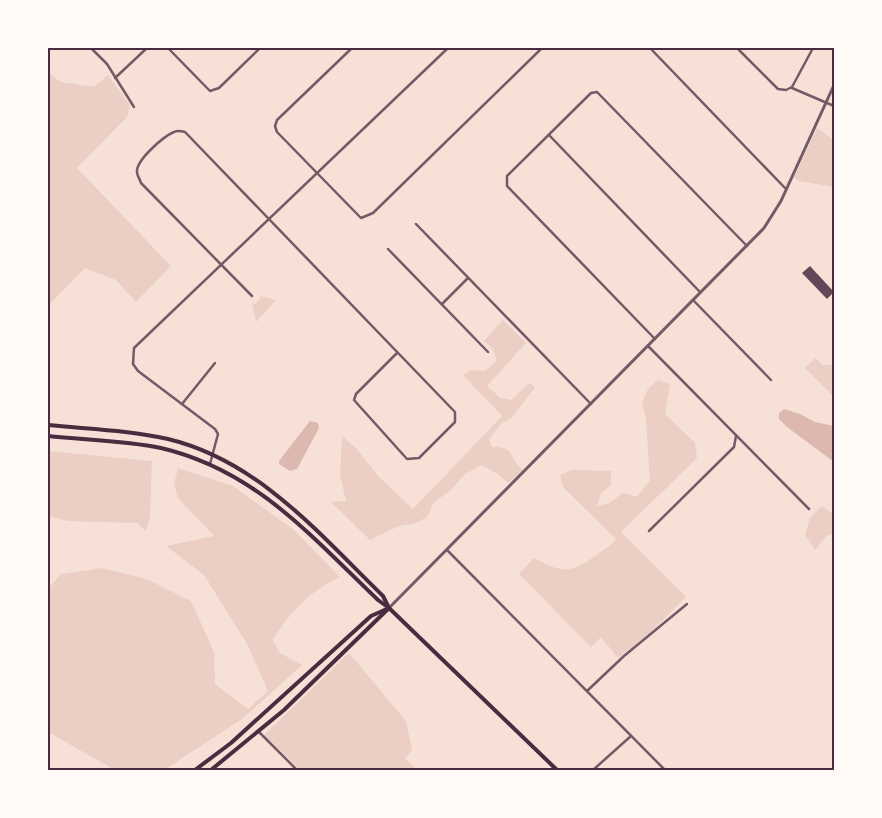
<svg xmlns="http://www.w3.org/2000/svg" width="882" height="818" font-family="'Playfair Display',serif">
  <rect width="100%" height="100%" fill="#f7e1d7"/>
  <g fill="#ebcfc5">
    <polygon points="48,73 61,82 94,87 108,75 130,105 127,117 77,168 171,266 136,302 116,280 85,268 48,306"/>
    <polygon points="817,128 834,140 834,187 799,181 794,177"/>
    <polygon points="260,296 276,300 256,322 252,303 255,304 261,298"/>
    <path d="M503,320L526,343L487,386L501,398L511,400L530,383L535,387L512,418L502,423L489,439L492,447C516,446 508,459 523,470L508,483L498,474L482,465L465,474L450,491L434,502L427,517L416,523L399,526L370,540L331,502L346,501L340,475L342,436L356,448L378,476L413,509L502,416L463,375L470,370L485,371L497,361L493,349L484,341Z"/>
    <polygon points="815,358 823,365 834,365 834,397 805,368"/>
    <path d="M658,380L670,384L665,414L695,443L697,458L621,532L686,597L653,630L618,658L601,637L591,647L519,574L534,558C561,572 569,575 595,556C602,551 610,546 616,539L563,487L560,475L572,470L611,471V485L601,493L597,506L609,503L623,493L637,497L650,480L646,419L642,402L648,389Z"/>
    <polygon points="48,451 152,461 150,516 146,531 137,523 68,521 48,516"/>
    <path d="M178,468L233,486L293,529L340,577C312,589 288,614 273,640L280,653L302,665L242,719L164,770H115L48,732V589L61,574L102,568L147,579L191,601L214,652L215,684L248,709L268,691L246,642L204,575L166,546L214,536L178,498L174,484Z"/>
    <polygon points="822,506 834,515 834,534 826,536 815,550 805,535 810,518"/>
    <polygon points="349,653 406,721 412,750 405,759 417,770 300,770 264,735"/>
  </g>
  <g fill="#dcb8b0">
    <polygon points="784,409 800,414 815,422 834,426 834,462 787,427 779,419 779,413"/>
    <polygon points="310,421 318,423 319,428 297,469 290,471 279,464 279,461"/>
  </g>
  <polygon fill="#644757" points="810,266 834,292 827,299 802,273"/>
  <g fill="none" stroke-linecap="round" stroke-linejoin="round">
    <g stroke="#755966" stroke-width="2.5">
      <polyline points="91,48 107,64 134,107"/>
      <polyline points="168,48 210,91 219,88 260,48"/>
      <polyline points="352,48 277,120 275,126 277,132 361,218 373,213 542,48"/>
      <polyline points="650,48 786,189"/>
      <polyline points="737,48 778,89 786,90 792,87 813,48"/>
      <polyline points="115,78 147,48"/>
      <polyline points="792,88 834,106"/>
      <polyline points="549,135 700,292"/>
      <polyline points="416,224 591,404"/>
      <polyline points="388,249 488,352"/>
      <path d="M252,296L141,183C140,179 137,176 137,172C136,160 164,136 174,132C178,130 181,131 185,132L455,412V422L419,458L407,459L354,400L356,394L397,353"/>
      <polyline points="693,300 771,380"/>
      <polyline points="442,304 468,278"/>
      <polyline points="655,339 507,186 507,176 591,93 597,92 747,246"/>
      <polyline points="648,346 809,509"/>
      <polyline points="182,404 215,363"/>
      <polyline points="210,464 218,434 215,429 138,371 133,364 134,348 448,48"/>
      <polyline points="649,531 734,447 736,436"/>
      <polyline points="447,550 665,770"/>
      <polyline points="587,691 624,656 687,604"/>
      <polyline points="259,732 297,770"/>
      <polyline points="593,770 631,736"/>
    </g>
    <polyline stroke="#755966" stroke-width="3" points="389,608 764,228 781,201 834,85"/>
    <g stroke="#4a2c40" stroke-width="4">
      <polyline points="195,770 231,743 371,616 389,608"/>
      <polyline points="211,770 284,710 388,609"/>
    </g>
    <g stroke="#4a2c40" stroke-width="4">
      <path d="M48,425C87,429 129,430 168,439C259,461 319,534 383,596L388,606"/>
      <path d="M48,436C85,440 124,440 161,448C255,470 311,536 378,600L389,608L557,770"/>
    </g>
  </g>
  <rect width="882" height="818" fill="none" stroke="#fffaf5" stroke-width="98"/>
  <rect x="49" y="49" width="784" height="720" fill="none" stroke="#4a2c40" stroke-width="2"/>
</svg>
